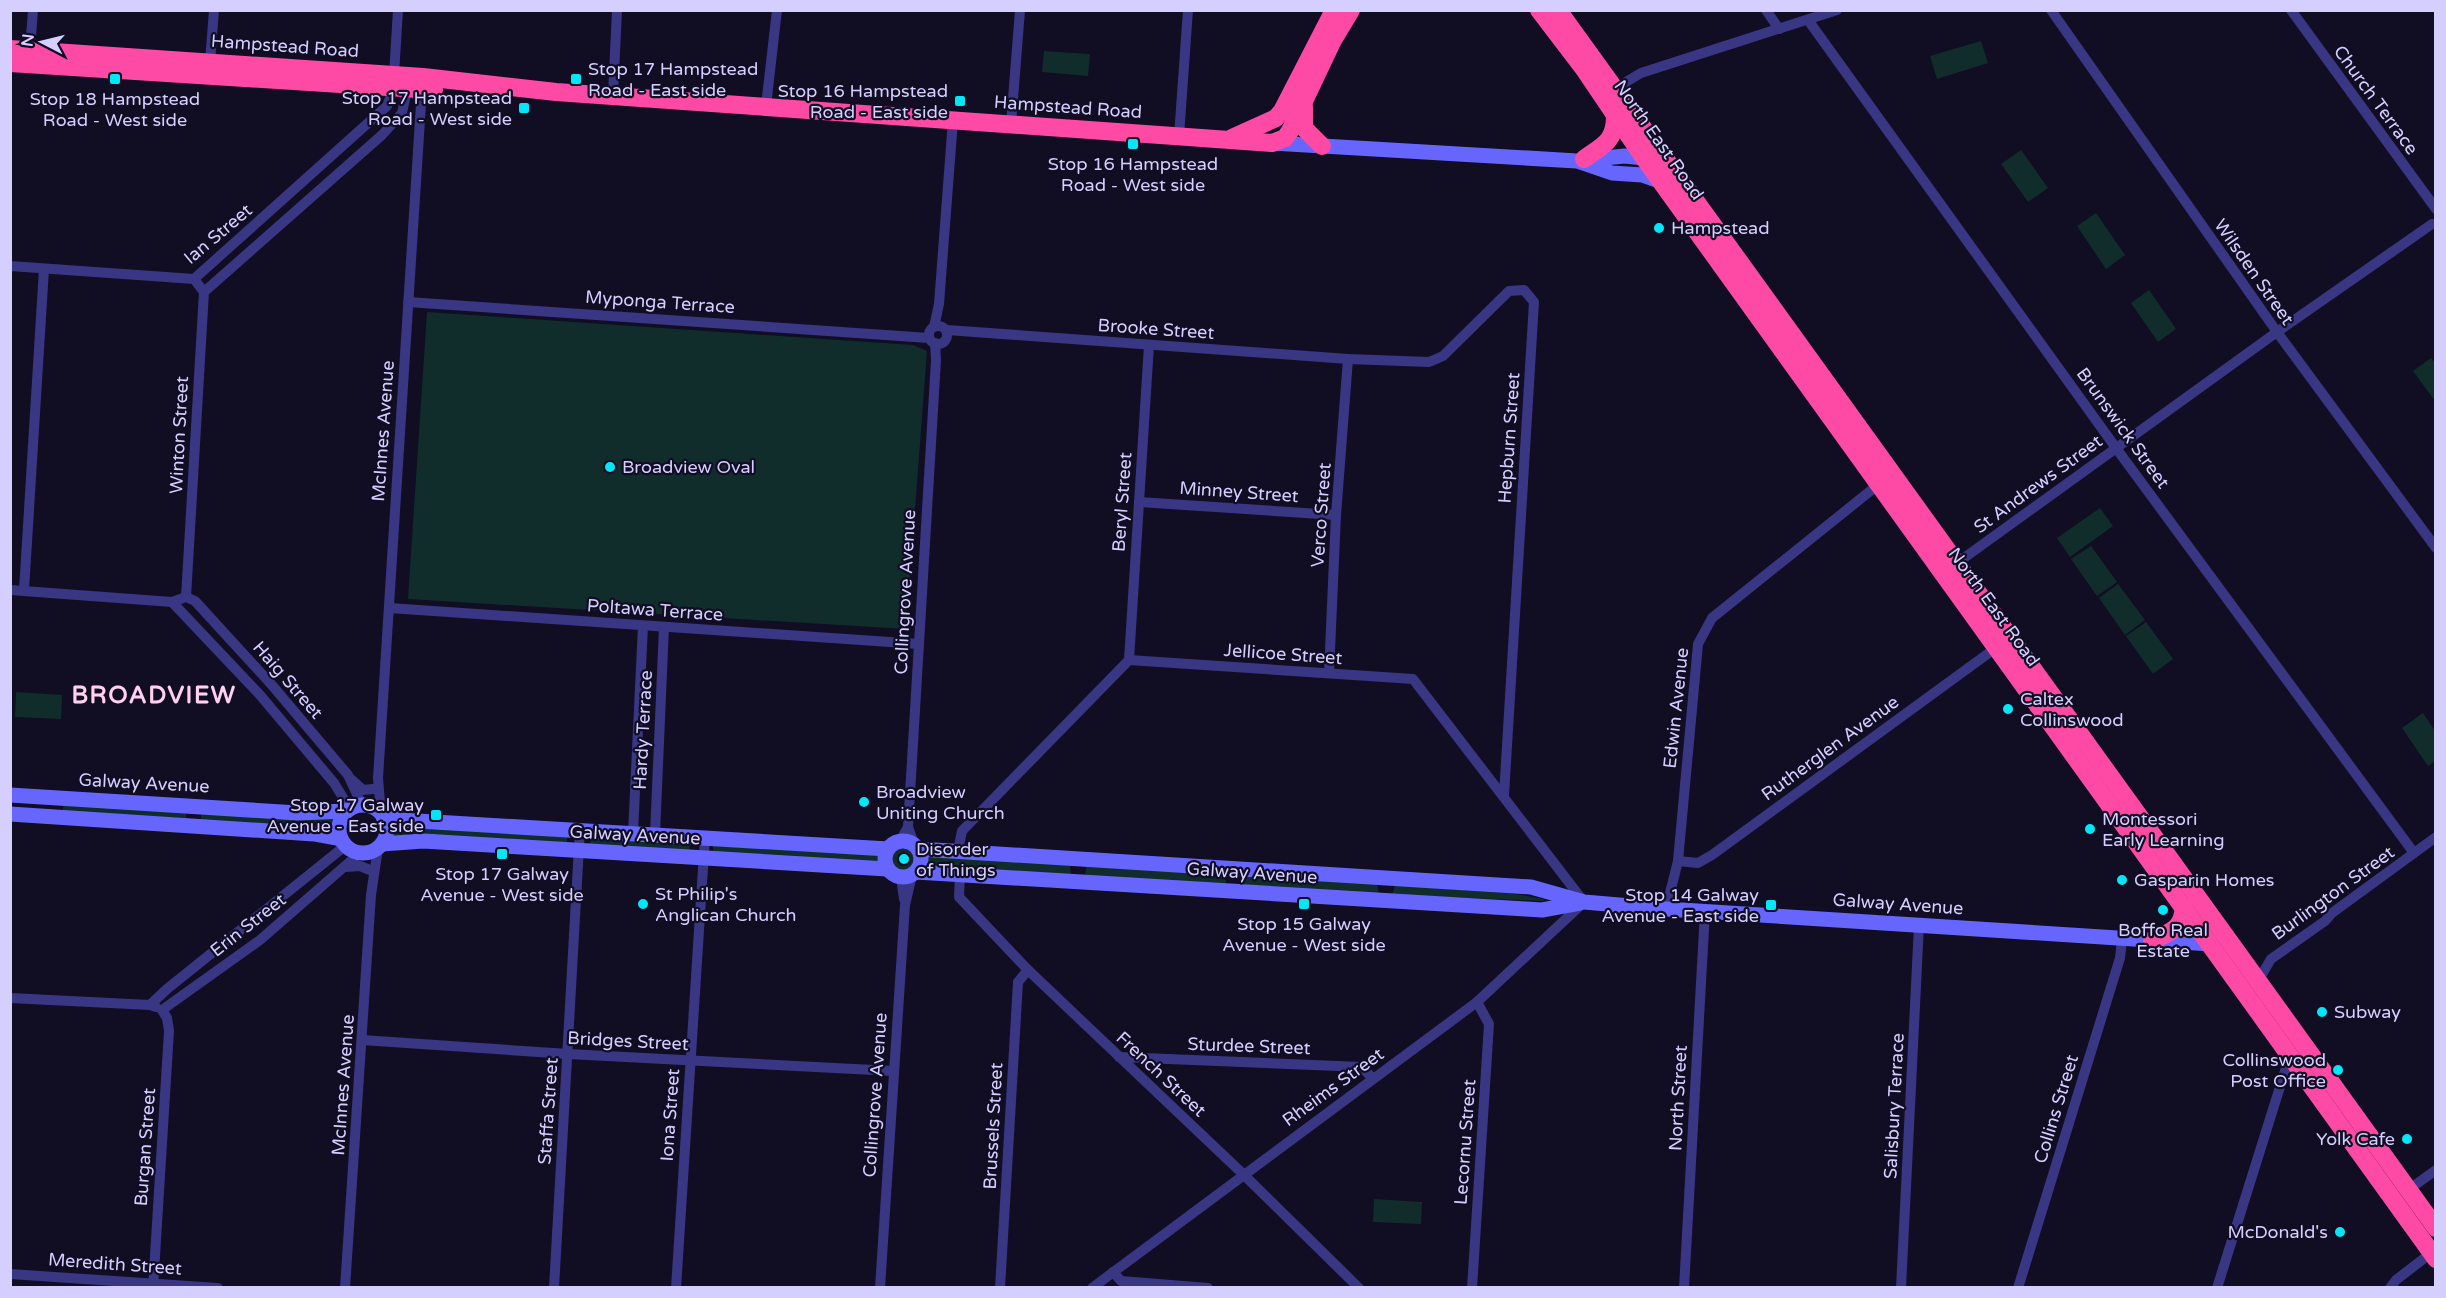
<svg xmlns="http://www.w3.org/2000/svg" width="2446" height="1298" font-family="'Varela Round',sans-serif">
  <rect width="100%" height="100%" fill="#110d23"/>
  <g fill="#102d2b">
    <polygon points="1981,41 1988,63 1937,79 1930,56"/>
    <polygon points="1044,51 1090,54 1088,76 1042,72"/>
    <polygon points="2021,150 2048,188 2028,202 2001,164"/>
    <polygon points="2096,213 2125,255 2106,269 2077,226"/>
    <polygon points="2149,290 2176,329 2158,342 2131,303"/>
    <polygon points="427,312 913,345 927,351 906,629 408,599"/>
    <polygon points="2431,358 2435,363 2435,401 2413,371"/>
    <polygon points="2100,508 2113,526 2070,557 2057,538"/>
    <polygon points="2091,546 2117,582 2097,596 2071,559"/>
    <polygon points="2118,584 2145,620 2125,635 2099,598"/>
    <polygon points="2146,622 2173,659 2153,674 2126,636"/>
    <polygon points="16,692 62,695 61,719 15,717"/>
    <polygon points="2423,713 2435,731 2435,761 2428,766 2402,728"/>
    <polygon points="64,804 186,813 186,818 62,812"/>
    <polygon points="201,813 336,815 333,823 333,835 201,821"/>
    <polygon points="391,825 567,837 567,843 389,840"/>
    <polygon points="590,839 690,844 689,851 590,846"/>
    <circle cx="903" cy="859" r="14"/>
    <polygon points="713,846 881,853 880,865 713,853"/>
    <polygon points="928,856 1070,865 1071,875 928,866"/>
    <polygon points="1086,867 1223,874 1226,878 1226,885 1085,876"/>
    <polygon points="1243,876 1377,884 1379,894 1240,885"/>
    <polygon points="1395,885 1516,894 1543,899 1545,901 1392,895"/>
    <polygon points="1374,1199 1422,1202 1421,1224 1373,1222"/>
  </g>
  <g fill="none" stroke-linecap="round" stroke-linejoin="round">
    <g stroke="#393783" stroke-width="10">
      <polyline points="1766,10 1779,29"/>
      <polyline points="2051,10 2277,332 2436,548"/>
      <polyline points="2291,10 2436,209"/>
      <polyline points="1808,20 2116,448 2414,853"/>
      <polyline points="30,50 33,10"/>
      <polyline points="210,62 214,10"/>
      <polyline points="394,75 398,10"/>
      <polyline points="613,95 617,10"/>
      <polyline points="1620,95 1626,82 1641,73 1837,10"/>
      <polyline points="766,106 777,10"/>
      <polyline points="1011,124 1020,10"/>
      <polyline points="1179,136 1188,10"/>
      <polyline points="10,266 194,279 387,106 394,88"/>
      <polyline points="204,292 382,135 402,113 407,90"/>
      <polyline points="408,302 929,338"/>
      <circle cx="938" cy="335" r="9"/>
      <polyline points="934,327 939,304 953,120"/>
      <polyline points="947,330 1348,359 1429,362 1443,356 1509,291 1524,290 1534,302 1504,795"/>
      <polyline points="1139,502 1336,515"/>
      <polyline points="1957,563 2277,332 2432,224"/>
      <polyline points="10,590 172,602 186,597 195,601 271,684 348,775 362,805"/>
      <polyline points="24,590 44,269"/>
      <polyline points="186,597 204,292 194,279"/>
      <polyline points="172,602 260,695 334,783 350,809"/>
      <polyline points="389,608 919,644"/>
      <polyline points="1129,660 1149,345"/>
      <polyline points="1329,673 1336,515 1348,359"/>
      <polyline points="352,780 363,790 373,789"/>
      <polyline points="381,814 378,778 421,104 413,89"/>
      <polyline points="633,833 643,626"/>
      <polyline points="655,834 664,627"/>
      <polyline points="900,841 908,827"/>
      <polyline points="914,844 908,827 936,360 935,343"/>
      <polyline points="958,851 962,831 1129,660 1413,679 1584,902 1477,1002 1092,1288"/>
      <polyline points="1678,861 1698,863 1712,855 1997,647"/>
      <polyline points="345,867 360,866 370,870"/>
      <polyline points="960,874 959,897 1028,970 1243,1174 1359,1288"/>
      <polyline points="901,877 904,899"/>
      <polyline points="1666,909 1678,861 1698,644 1712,618 1879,484"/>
      <polyline points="2258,981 2271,959 2325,921 2332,913 2436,837"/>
      <polyline points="10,998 150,1005 156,1007"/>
      <polyline points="150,1005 167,989 345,846"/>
      <polyline points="162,1010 260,940 360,853"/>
      <polyline points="362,1040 568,1054 893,1071"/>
      <polyline points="1119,1057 1362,1067 1373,1079"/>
      <polyline points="2408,1190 2436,1170"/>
      <polyline points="1113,1272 1121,1281 1208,1288"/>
      <polyline points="10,1274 218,1288"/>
      <polyline points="153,1288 169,1031 167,1018 162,1010"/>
      <polyline points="345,1288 371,895 378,848"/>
      <polyline points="554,1288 580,829"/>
      <polyline points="676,1288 705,837"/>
      <polyline points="880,1288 905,905 912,875"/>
      <polyline points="1000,1288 1018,982 1028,970"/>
      <polyline points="1472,1288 1489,1024 1477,1002"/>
      <polyline points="1684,1288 1705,911"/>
      <polyline points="1901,1288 1919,925"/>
      <polyline points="2018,1288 2120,958 2122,940"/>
      <polyline points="2217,1288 2290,1055"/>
      <polyline points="2390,1288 2396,1280 2431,1253"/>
    </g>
    <g stroke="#66f" stroke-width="15">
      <polyline points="1272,143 1577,161 1612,173 1642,175 1662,182"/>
      <polyline points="1581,160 1625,156 1644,158"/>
      <polyline points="10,795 298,813 346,811"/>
      <circle cx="363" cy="829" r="24"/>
      <polyline points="10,814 314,834 341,839"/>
      <polyline points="383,817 401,820 888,849"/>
      <circle cx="903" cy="859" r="18"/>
      <polyline points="382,844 423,841 887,869"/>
      <polyline points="919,849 1531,887 1584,902 1666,909 2211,944"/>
      <polyline points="916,872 1526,909 1542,910 1580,903"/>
    </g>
    <g stroke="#ff4aa5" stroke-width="18">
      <polyline points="1539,10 1584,69 1644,158 2436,1259"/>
      <polyline points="1558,10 2436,1228"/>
      <polyline points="10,49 423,77 556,92 1272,143 1285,138 1290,131 1333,40 1351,10"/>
      <polyline points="10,63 434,90"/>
      <polyline points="1304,107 1304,128 1322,146"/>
      <polyline points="1232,138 1276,118 1282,111 1334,10"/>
      <path d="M1584,159C1603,145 1615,142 1615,116"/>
      <path d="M2152,941C2171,931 2182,930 2184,907"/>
    </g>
  </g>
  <g fill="#00e7fa" stroke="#110d23" stroke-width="2">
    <rect x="109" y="73" width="12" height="12" rx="3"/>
    <rect x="570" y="73" width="12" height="12" rx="3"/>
    <rect x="954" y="95" width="12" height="12" rx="3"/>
    <rect x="518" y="102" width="12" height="12" rx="3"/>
    <rect x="1127" y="138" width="12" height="12" rx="3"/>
    <circle cx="1659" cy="228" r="6"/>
    <circle cx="610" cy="467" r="6"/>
    <circle cx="2008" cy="709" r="6"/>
    <circle cx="864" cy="802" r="6"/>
    <rect x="430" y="809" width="12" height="12" rx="3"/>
    <circle cx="2090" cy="829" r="6"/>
    <rect x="496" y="848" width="12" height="12" rx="3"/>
    <circle cx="904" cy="859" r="6"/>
    <circle cx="2122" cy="880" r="6"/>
    <circle cx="643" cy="904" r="6"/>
    <rect x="1298" y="898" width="12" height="12" rx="3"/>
    <rect x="1765" y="899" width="12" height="12" rx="3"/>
    <circle cx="2163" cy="910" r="6"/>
    <circle cx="2322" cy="1012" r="6"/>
    <circle cx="2338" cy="1070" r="6"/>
    <circle cx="2407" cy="1139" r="6"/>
    <circle cx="2340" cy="1232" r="6"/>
  </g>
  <g text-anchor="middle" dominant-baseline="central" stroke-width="4.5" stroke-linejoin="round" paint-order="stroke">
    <g font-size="18" fill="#d4cfff" stroke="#110d23">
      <text transform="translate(285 46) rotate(4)">Hampstead Road</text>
      <text transform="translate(2376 100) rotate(54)">Church Terrace</text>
      <text transform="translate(1068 107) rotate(4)">Hampstead Road</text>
      <text transform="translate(1659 140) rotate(55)">North East Road</text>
      <text transform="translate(218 234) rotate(-40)">Ian Street</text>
      <text transform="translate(2254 272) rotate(55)">Wilsden Street</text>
      <text transform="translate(660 302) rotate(4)">Myponga Terrace</text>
      <text transform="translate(1156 329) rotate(4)">Brooke Street</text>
      <text transform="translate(2123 428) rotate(54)">Brunswick Street</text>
      <text transform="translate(383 431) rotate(-86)">McInnes Avenue</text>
      <text transform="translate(179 435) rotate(-87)">Winton Street</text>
      <text transform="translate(1509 438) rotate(-86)">Hepburn Street</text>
      <text transform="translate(2038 484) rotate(-36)">St Andrews Street</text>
      <text transform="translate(1239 492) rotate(4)">Minney Street</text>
      <text transform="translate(1122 502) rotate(-86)">Beryl Street</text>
      <text transform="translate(1321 515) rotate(-86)">Verco Street</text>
      <text transform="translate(905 592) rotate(-87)">Collingrove Avenue</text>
      <text transform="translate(1994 607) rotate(54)">North East Road</text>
      <text transform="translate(655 610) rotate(4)">Poltawa Terrace</text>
      <text transform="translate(1283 654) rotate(4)">Jellicoe Street</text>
      <text transform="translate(288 680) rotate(49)">Haig Street</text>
      <text transform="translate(1676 708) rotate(-84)">Edwin Avenue</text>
      <text transform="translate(643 730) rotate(-87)">Hardy Terrace</text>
      <text transform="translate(1830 748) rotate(-36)">Rutherglen Avenue</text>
      <text transform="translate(144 783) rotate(3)">Galway Avenue</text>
      <text transform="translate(635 835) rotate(3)">Galway Avenue</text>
      <text transform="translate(1252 873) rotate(4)">Galway Avenue</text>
      <text transform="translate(2333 893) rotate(-36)">Burlington Street</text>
      <text transform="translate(1898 904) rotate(4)">Galway Avenue</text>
      <text transform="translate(248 925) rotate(-38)">Erin Street</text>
      <text transform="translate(628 1041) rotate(3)">Bridges Street</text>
      <text transform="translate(1249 1046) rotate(2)">Sturdee Street</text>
      <text transform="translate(1161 1074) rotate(43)">French Street</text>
      <text transform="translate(343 1085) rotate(-86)">McInnes Avenue</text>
      <text transform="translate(1333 1087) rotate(-36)">Rheims Street</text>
      <text transform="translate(875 1095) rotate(-86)">Collingrove Avenue</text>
      <text transform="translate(1678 1098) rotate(-87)">North Street</text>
      <text transform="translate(1894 1106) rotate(-87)">Salisbury Terrace</text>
      <text transform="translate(2056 1109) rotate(-73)">Collins Street</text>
      <text transform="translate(548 1111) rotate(-86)">Staffa Street</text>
      <text transform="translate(670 1115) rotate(-86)">Iona Street</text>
      <text transform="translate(993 1126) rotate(-87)">Brussels Street</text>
      <text transform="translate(1465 1142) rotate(-86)">Lecornu Street</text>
      <text transform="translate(145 1147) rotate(-86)">Burgan Street</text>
      <text transform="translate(115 1264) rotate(4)">Meredith Street</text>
    </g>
    <g font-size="18" fill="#d4cfff" stroke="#110d23" text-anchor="start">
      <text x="588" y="69">Stop 17 Hampstead<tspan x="588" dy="21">Road - East side</tspan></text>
      <text x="948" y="91" text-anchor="end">Stop 16 Hampstead<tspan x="948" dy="21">Road - East side</tspan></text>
      <text x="512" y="98" text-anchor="end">Stop 17 Hampstead<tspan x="512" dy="21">Road - West side</tspan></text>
      <text x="115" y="99" text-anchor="middle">Stop 18 Hampstead<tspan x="115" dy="21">Road - West side</tspan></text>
      <text x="1133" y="164" text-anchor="middle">Stop 16 Hampstead<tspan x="1133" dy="21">Road - West side</tspan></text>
      <text x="1671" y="228">Hampstead</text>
      <text x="622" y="467">Broadview Oval</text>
      <text x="2020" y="699">Caltex<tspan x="2020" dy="21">Collinswood</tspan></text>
      <text x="876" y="792">Broadview<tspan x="876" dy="21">Uniting Church</tspan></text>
      <text x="424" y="805" text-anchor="end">Stop 17 Galway<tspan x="424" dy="21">Avenue - East side</tspan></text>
      <text x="2102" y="819">Montessori<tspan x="2102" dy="21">Early Learning</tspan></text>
      <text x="916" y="849">Disorder<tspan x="916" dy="21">of Things</tspan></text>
      <text x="502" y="874" text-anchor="middle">Stop 17 Galway<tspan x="502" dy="21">Avenue - West side</tspan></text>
      <text x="2134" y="880">Gasparin Homes</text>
      <text x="655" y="894">St Philip's<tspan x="655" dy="21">Anglican Church</tspan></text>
      <text x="1759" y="895" text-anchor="end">Stop 14 Galway<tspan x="1759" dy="21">Avenue - East side</tspan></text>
      <text x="1304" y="924" text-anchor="middle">Stop 15 Galway<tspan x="1304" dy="21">Avenue - West side</tspan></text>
      <text x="2163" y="930" text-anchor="middle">Boffo Real<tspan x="2163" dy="21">Estate</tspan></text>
      <text x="2334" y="1012">Subway</text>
      <text x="2326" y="1060" text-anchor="end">Collinswood<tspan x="2326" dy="21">Post Office</tspan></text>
      <text x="2395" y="1139" text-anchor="end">Yolk Cafe</text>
      <text x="2328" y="1232" text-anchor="end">McDonald's</text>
    </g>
    <g font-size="24" font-weight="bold" letter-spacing="1.5" fill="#ffd1ef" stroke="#110d23">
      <text x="154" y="695">BROADVIEW</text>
    </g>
  </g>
  <rect width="2446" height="1298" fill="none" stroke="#d4cfff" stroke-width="24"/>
  <g transform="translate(42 42) rotate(277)" stroke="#110d23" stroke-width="4.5" paint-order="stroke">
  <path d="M0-4.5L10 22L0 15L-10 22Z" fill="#d4cfff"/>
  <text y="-9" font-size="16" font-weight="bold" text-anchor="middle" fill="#d4cfff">N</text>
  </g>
</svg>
